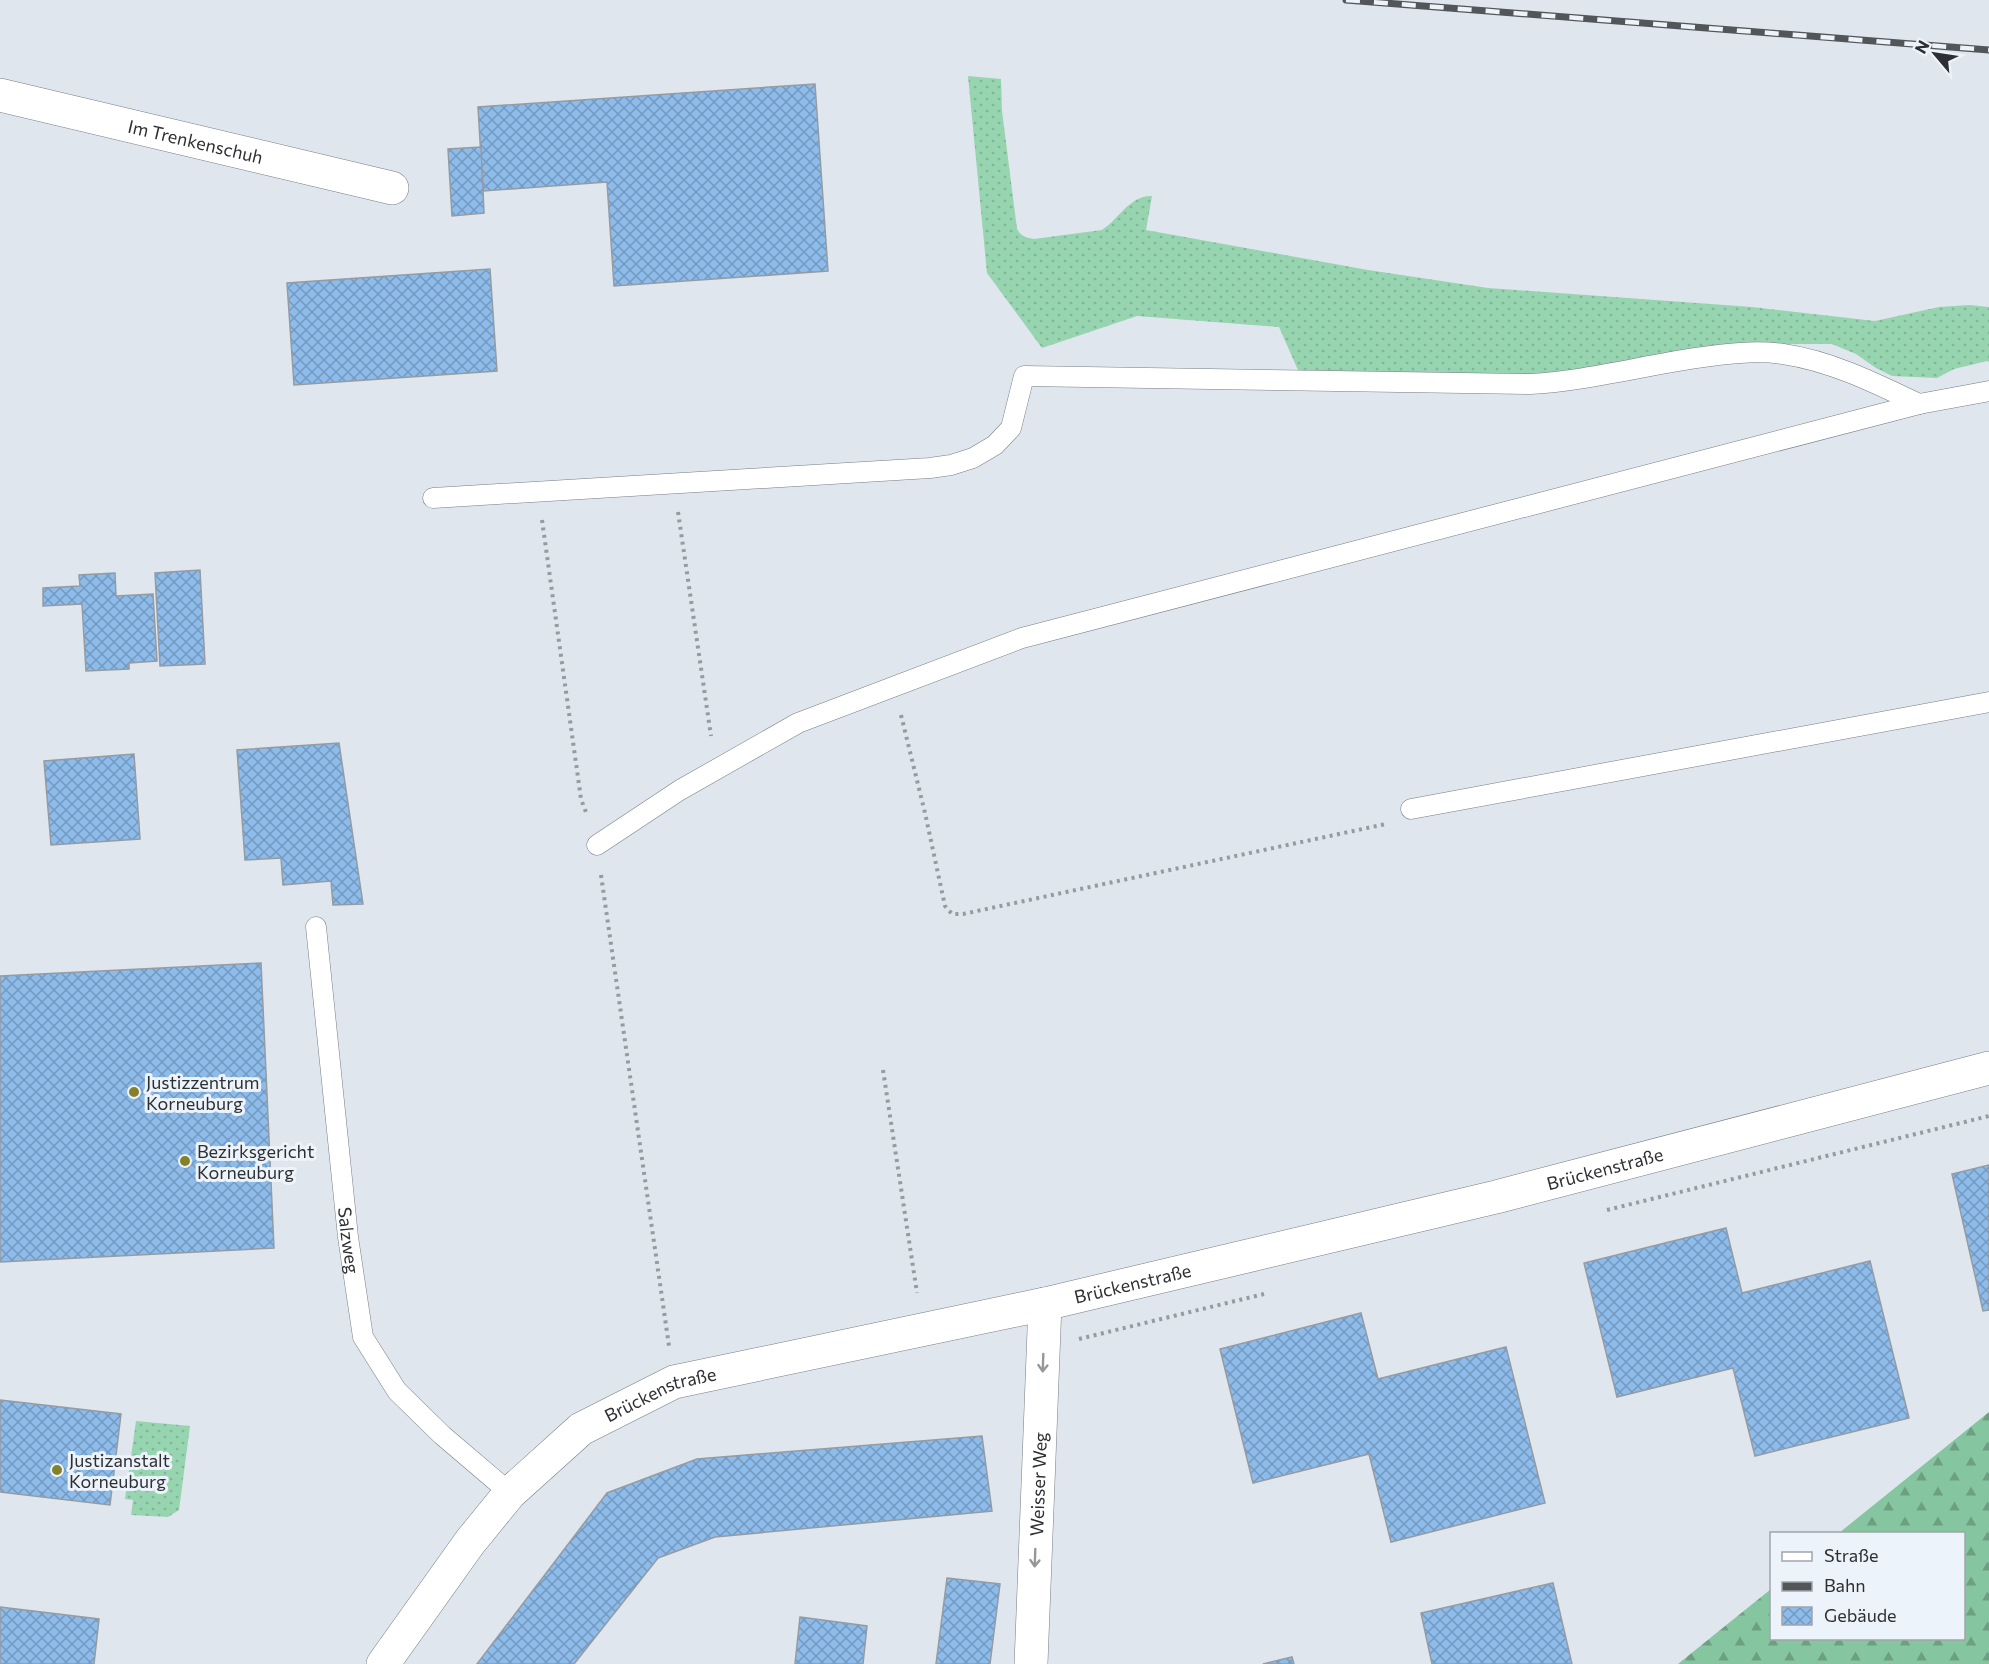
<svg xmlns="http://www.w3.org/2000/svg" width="1989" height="1664" font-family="Commissioner,sans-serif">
  <defs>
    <pattern id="grass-dots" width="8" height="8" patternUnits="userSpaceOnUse" patternTransform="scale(1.5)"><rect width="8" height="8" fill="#97d4b0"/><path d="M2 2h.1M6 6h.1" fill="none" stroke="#82b698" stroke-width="1.8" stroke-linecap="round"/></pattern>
    <pattern id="forest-firs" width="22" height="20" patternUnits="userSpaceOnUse" patternTransform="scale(1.5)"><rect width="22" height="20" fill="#85c5a0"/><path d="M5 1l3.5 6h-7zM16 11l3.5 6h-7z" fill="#6da083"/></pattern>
    <pattern id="building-cross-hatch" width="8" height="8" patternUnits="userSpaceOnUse" patternTransform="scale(1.5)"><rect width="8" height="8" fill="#8dbceb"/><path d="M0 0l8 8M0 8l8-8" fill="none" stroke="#7499bf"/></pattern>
  </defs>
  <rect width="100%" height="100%" fill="#dfe6ed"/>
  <g fill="url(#grass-dots)">
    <path d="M968,76L1001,79L1002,111L1017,229C1021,236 1026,238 1034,239L1102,230C1119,219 1130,195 1152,196L1146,230L1368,270L1488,288L1752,307L1875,321L1939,307L1970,305L1989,307V362L1987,361L1954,369L1937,378L1892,376L1876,368L1856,354L1832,344H1779L1528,377L1298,370L1279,327L1137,316L1042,348L987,273Z"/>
    <polygon points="136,1421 190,1426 179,1510 168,1517 131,1515 133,1500 125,1499"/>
  </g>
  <polygon fill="url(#forest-firs)" points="1989,1412 1989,1664 1678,1664 1771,1589 1772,1638 1964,1638 1964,1534 1839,1533"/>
  <g fill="url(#building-cross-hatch)" stroke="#959ba2" stroke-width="1.5">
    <polygon points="815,84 828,271 614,286 607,182 483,191 478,107"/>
    <polygon points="481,147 484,213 452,216 448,149"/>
    <polygon points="490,269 497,371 294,385 287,283"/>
    <polygon points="200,570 205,664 160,666 155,573"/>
    <polygon points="115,573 116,596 153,594 157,661 129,663 129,669 86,671 82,604 43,606 43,588 80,586 79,575"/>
    <polygon points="339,743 363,904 333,905 331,881 283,885 281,858 245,860 237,750"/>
    <polygon points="134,754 140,839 51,845 44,761"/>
    <polygon points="261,963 274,1248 0,1262 0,976"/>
    <polygon points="1989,1165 1989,1310 1983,1311 1952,1174"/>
    <polygon points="1726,1228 1742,1293 1870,1261 1909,1418 1755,1456 1733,1368 1617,1397 1584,1263"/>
    <polygon points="1361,1313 1378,1379 1506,1347 1545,1503 1391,1542 1369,1454 1253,1483 1220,1349"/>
    <polygon points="0,1400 121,1414 110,1505 0,1492"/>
    <polygon points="982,1436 992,1511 715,1537 658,1558 574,1664 477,1664 607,1493 697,1459"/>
    <polygon points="947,1578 1000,1584 990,1664 936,1664"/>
    <polygon points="1553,1583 1572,1664 1432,1664 1421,1613"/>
    <polygon points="0,1607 99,1619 94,1664 0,1664"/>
    <polygon points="800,1617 867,1626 863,1664 795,1664"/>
    <polygon points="1292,1657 1294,1664 1263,1664"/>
  </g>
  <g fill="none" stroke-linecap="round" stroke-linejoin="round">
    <defs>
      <g id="service">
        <path d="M433,498L930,468L951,465L973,458L995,445L1011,428L1024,376L1530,384C1585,381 1642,366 1696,358C1724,354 1755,350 1783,354C1831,361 1875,383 1919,404"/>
        <polyline points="1411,809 1989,702"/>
        <polyline points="597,845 680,790 798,723 1022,638 1919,404 1989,391"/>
        <path id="s1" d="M316,927L348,1237L363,1337L397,1391L442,1435L510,1493"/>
      </g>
      <g id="minor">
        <path id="s2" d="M0,95L392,188"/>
        <path id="s3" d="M383,1664L470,1542L510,1493L581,1429L674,1382L1045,1304L1496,1197L1989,1068"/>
        <path id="s4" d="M1031,1664L1045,1304"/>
      </g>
    </defs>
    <use href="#service" stroke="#777d84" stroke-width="21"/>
    <use href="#minor" stroke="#777d84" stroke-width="34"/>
    <g stroke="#969ba0" stroke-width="4" stroke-dasharray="3 4.5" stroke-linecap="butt">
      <polyline points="678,512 711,736"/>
      <polyline points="542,520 581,799 587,815"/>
      <polyline points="901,715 925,813 945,906 952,914 963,914 1386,824"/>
      <polyline points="601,875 669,1346"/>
      <polyline points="883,1070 917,1293"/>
      <polyline points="1607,1210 1989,1116"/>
      <polyline points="1079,1339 1264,1294"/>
    </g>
    <use href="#service" stroke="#fff" stroke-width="20"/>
    <use href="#minor" stroke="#fff" stroke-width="33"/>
    <defs>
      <polyline id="rail" points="1346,0 1989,50"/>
    </defs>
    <use href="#rail" stroke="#525659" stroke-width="7"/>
    <use href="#rail" stroke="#ecf3fa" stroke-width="4.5" stroke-dasharray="14" stroke-linecap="butt"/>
  </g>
  <defs><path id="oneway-shaft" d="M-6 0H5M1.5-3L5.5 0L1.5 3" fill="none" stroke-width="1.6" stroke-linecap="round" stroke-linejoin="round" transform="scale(1.5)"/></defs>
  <g stroke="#969798">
    <use href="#oneway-shaft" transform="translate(1043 1363) rotate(92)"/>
    <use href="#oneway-shaft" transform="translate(1035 1558) rotate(92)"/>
  </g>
  <g fill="#83822b" stroke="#ecf3fa" stroke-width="2">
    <circle cx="134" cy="1092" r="6"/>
    <circle cx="185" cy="1161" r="6"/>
    <circle cx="57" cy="1470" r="6"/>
  </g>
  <g text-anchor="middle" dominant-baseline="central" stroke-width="6" stroke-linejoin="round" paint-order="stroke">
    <g font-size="18" fill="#2d2f32" stroke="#ecf3fa">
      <text stroke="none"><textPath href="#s2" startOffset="201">Im Trenkenschuh</textPath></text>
      <text stroke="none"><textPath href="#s3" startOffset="1368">Brückenstraße</textPath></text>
      <text stroke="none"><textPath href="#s1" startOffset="315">Salzweg</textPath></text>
      <text stroke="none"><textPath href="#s3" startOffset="882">Brückenstraße</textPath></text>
      <text stroke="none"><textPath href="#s3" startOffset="396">Brückenstraße</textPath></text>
      <text stroke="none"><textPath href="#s4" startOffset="180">Weisser Weg</textPath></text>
    </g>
    <g font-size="18" fill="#2d2f32" stroke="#ecf3fa" text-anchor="start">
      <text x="146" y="1082">Justizzentrum<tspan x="146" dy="21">Korneuburg</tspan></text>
      <text x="197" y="1151">Bezirksgericht<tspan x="197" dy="21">Korneuburg</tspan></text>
      <text x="69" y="1460">Justizanstalt<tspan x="69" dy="21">Korneuburg</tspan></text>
    </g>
  </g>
  <rect x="1770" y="1532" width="195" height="108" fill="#ecf3fa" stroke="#a0a5aa" stroke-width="1.5"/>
  <rect x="1782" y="1552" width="30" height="9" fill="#ffffff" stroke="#a0a5aa" stroke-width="1.5"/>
  <text x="1824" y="1562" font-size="18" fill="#2d2f32">Straße</text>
  <rect x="1782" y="1582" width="30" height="9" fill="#525659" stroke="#a0a5aa" stroke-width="1.5"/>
  <text x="1824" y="1592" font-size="18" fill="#2d2f32">Bahn</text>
  <rect x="1782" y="1607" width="30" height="18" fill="url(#building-cross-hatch)" stroke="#a0a5aa" stroke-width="1.5"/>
  <text x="1824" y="1622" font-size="18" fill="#2d2f32">Gebäude</text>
  <g transform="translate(1935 54) rotate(299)" stroke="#ecf3fa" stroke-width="4.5" paint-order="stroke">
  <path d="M0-4.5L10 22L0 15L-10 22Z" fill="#2d2f32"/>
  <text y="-9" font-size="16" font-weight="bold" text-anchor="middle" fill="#2d2f32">N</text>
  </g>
</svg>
